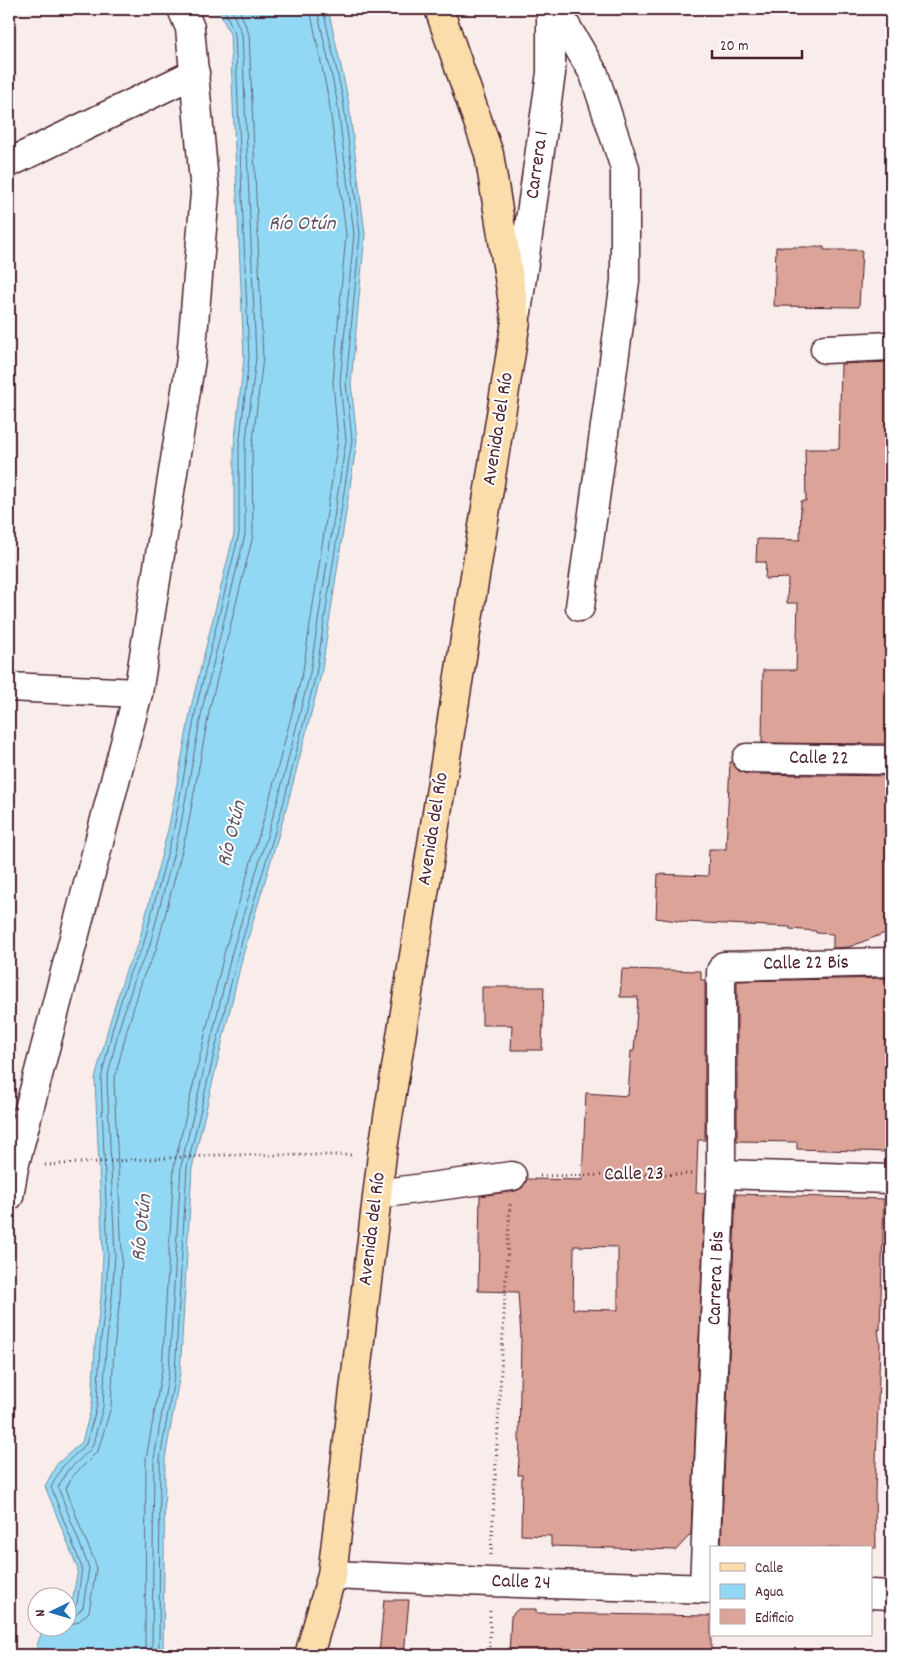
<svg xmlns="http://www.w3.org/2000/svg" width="900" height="1664" font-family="Dekko,sans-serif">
  <rect width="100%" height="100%" fill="#f8edeb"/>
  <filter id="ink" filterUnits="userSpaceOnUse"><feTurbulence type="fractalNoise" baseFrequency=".02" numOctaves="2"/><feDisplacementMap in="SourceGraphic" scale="10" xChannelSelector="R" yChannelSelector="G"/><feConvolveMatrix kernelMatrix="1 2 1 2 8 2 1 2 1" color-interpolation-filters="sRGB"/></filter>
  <g filter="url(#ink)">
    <polygon fill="#92d8f4" stroke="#758ea4" points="218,9 328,9 348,98 365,234 351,383 357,440 321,675 287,806 243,955 192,1168 180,1373 165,1459 163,1655 34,1655 42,1631 47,1627 68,1626 68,1607 72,1603 78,1569 45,1486 57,1464 82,1442 92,1405 95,1346 101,1296 103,1255 95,1079 109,1025 126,970 138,945 169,826 192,703 234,534 234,447 244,358 230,34"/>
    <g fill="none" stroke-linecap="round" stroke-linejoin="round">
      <g stroke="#67697b" stroke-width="1">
        <polyline points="68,1611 72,1610 77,1604 82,1568 51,1487 62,1467 86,1444 97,1406 100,1347 106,1297 108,1255 101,1079 113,1027 130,972 143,946 174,828 197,704 239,534 239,448 249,358 235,34 224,9"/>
        <polyline points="68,1617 76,1615 83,1607 89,1568 58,1487 67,1471 90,1450 93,1444 103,1407 106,1347 112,1297 115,1255 107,1080 119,1028 136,975 149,948 180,829 203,705 245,535 245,448 256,358 242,34 231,9"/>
        <polyline points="68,1625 78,1622 89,1612 96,1569 95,1562 81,1529 66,1488 73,1476 98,1451 111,1407 114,1348 120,1298 122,1255 114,1081 127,1030 143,977 156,950 187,831 210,707 253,536 252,448 263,358 249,34 239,9"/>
        <polyline points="145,1655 146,1459 162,1370 174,1166 225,950 269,801 303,671 338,440 333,382 346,234 329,101 310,9"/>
        <polyline points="152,1655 154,1459 169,1371 181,1166 232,952 277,803 310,673 346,440 340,382 354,234 337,100 317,9"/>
        <polyline points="159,1655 160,1459 175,1372 187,1167 238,954 283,805 316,674 352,440 346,383 360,234 343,99 323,9"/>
      </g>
    </g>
    <g fill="#dca399" stroke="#4a1f2b" fill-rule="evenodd">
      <polygon points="776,247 824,247 824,250 862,250 859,307 774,306"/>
      <polygon points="891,362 891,744 762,743 763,670 796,670 798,603 787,603 788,578 765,579 766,562 756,562 757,539 800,540 801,501 806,501 805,449 839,449 841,364"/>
      <polygon points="730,762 732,762 739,771 747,774 891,776 891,890 888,932 849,947 833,948 833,934 816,933 816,931 790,929 790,927 684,922 656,918 658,874 708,876 709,849 726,849"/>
      <path d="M622,969L701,971V980H705V1140H698L696,1193H705L691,1534L676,1550L551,1546V1536L521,1535L522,1475H518L520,1441H519L521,1338L518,1292L478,1291L480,1196L515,1191L522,1188L527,1179L582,1180L586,1093L628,1096L631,1051H634L638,997H620ZM574,1246L618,1247V1310L573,1309Z"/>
      <polygon points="891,978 891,1121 889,1152 797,1149 797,1142 737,1141 737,981"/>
      <polygon points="482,987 544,987 542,1050 511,1050 512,1025 482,1025"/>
      <polygon points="736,1194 884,1199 880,1330 878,1329 880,1345 875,1492 876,1548 721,1548"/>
      <polygon points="384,1600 409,1600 404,1655 379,1655"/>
      <polygon points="518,1609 536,1609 536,1613 711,1616 711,1655 509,1655 511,1616"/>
    </g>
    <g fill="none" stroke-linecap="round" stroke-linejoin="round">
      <defs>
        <g id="minor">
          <polyline points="556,9 594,74 625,168 625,281 580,607"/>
          <polyline points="9,163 195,73"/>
          <polyline points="517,312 551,73 551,9"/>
          <polyline points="825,349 891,346"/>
          <polyline points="9,687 138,693"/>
          <polyline points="747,758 891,760"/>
          <polyline points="721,1174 891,1179"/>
          <polyline points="378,1194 512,1176"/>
          <polyline points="9,1196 14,1167 138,693 191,359 205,193 190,28 182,9"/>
          <polyline points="332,1575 489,1582 711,1589"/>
          <polyline points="704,1588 721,1174 721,971 724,966 891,962"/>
          <polyline points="871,1594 891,1595"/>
        </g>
        <polyline id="major" points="309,1655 332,1575 382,1155 516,321 489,154 439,9"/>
      </defs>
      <use href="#minor" stroke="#4a1f2b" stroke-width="31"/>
      <use href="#major" stroke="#4a1f2b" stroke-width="31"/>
      <g stroke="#4a1f2b" stroke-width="3" stroke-dasharray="1 4" stroke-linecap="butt">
        <polyline points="45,1165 221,1155 353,1155"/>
        <polyline points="540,1176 691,1174"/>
        <polyline points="491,1555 510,1204"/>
        <polyline points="490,1611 490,1655"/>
      </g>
      <use href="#minor" stroke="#fff" stroke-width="28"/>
      <use href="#major" stroke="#faddab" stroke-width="28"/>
    </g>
  </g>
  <g text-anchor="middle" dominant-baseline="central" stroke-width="4" stroke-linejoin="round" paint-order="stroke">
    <g font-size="20" fill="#4a1f2b" stroke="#fff">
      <text transform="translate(538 165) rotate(-82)">Carrera 1</text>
      <text transform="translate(499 429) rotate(-81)">Avenida del Río</text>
      <text transform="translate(819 759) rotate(1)">Calle 22</text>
      <text transform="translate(434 829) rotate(-81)">Avenida del Río</text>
      <text transform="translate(806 964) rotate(-1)">Calle 22 Bis</text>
      <text transform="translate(634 1175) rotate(-1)">Calle 23</text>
      <text transform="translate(373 1229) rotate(-83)">Avenida del Río</text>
      <text transform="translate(717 1278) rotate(-88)">Carrera 1 Bis</text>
      <text transform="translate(521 1583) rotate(2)">Calle 24</text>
    </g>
    <g font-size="21" font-style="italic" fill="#605667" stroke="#fff">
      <text x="302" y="225">Río Otún</text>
      <text transform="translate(233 834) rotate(-76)">Río Otún</text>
      <text transform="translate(143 1228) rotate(-84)">Río Otún</text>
    </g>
  </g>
  <rect width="900" height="1664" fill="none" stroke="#fff" stroke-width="30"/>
  <rect x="15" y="15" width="870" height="1634" fill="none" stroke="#4a1f2b" stroke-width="2" filter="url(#ink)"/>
  <rect x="710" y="1546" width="162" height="90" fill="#ffffff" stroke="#b7a5aa"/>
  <rect x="720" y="1563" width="25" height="8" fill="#faddab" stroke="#b7a5aa"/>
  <text x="755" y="1572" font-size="15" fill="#4a1f2b">Calle</text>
  <rect x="720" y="1584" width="25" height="15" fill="#92d8f4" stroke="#b7a5aa"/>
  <text x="755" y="1596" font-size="15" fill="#4a1f2b">Agua</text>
  <rect x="720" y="1609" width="25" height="15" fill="#dca399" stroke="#b7a5aa"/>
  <text x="755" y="1622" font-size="15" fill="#4a1f2b">Edificio</text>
  <g transform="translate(52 1612) rotate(265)"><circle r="24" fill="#ffffff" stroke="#b7a5aa"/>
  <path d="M0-4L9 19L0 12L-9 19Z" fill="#1f6fb2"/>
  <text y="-8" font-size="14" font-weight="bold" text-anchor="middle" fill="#4a1f2b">N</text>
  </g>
  <path d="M712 50v8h90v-8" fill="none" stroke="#4a1f2b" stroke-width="2.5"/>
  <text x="720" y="50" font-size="15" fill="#4a1f2b" stroke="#ffffff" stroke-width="4" paint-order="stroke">20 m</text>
</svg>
